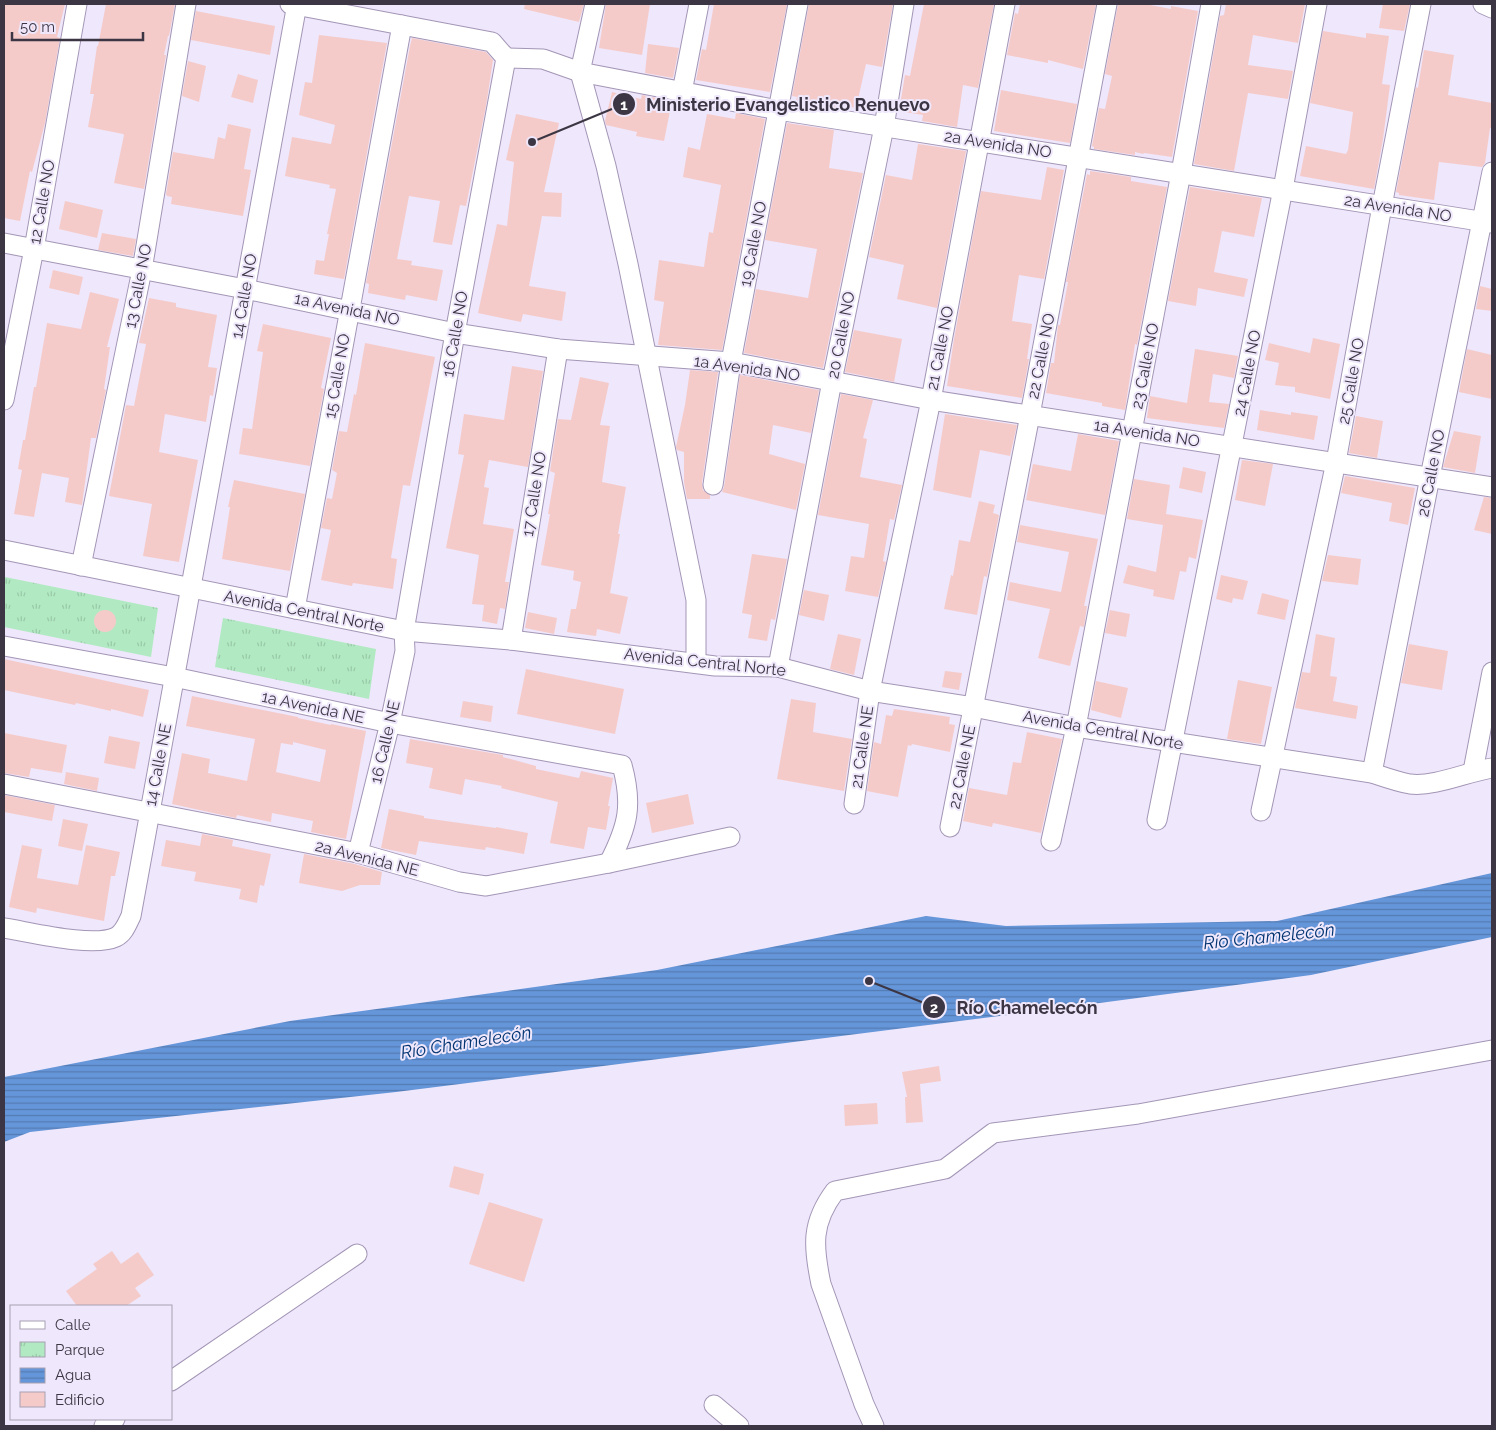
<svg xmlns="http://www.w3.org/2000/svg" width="1496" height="1430" font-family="Raleway,sans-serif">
  <defs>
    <pattern id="park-tufts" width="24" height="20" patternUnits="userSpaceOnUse" patternTransform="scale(1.25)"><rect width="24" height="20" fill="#b1eac2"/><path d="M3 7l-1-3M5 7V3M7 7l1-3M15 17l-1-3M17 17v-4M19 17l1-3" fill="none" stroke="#99c9a8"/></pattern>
    <pattern id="water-rules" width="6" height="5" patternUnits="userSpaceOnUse" patternTransform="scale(1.25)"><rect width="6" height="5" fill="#6596da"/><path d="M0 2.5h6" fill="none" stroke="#547bb2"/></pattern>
  </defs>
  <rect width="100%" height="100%" fill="#efe7fb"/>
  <g fill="url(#park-tufts)">
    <polygon points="5,577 158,608 151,657 4,627"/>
    <polygon points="223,618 376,649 369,699 215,667"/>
  </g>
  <polygon fill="url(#water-rules)" points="1492,873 1492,937 1311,975 1039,1011 396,1092 30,1132 4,1142 4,1077 290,1021 657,970 926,916 1006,926 1277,921"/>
  <g fill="#f5cbca" fill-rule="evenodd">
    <polygon points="4,4 65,4 57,37 60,38 45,123 32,172 30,171 20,221 4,218"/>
    <polygon points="106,4 175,4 169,36 168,36 164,55 166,55 144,189 114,183 124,135 123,134 88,127 94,94 90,94 97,46 98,46"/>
    <polygon points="525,4 584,4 579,22 524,9"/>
    <polygon points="606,4 650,4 642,55 599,48"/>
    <polygon points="714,4 787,4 770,92 696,80 702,49 706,50"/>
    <polygon points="809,4 893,4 882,67 866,64 856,108 838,104 838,108 796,101 797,97 792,96"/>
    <polygon points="924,4 994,4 978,88 963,85 957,127 922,121 923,115 899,111 905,75 910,76"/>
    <polygon points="1020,4 1096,4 1083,69 1048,60 1048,63 1007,55 1015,13 1018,14"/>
    <polygon points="1118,4 1145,4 1171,9 1171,6 1198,11 1172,157 1144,153 1143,154 1135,152 1135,155 1094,149 1094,147 1092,146 1099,108 1105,109 1112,76 1105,74"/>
    <polygon points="1226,4 1305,4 1298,43 1253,35 1248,65 1293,71 1288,99 1248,93 1234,171 1194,164 1220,16 1224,15"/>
    <polygon points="1383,4 1410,4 1404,31 1379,28"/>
    <polygon points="196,11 275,26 270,55 191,40"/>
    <polygon points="1323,31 1366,38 1366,33 1389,36 1382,84 1390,85 1383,139 1374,189 1300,176 1306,146 1346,154 1348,150 1353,112 1310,103"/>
    <polygon points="319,35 387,43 344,279 314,274 316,260 324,261 329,234 327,234 336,189 329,188 330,185 285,176 292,137 331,144 335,125 299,115 305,82 312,83"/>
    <polygon points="412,38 486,52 493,60 486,106 466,206 460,205 452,245 433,242 440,201 409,196 397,259 412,261 411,265 443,270 437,301 406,295 405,300 368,293 369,284 366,283 410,46"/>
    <polygon points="648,44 679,48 673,78 645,73"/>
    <polygon points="1424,50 1454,55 1448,95 1492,103 1492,128 1490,128 1485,163 1482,167 1439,162 1434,200 1399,195 1399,193 1396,192 1416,87 1418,88"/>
    <polygon points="188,61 206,66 199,102 182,96"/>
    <polygon points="238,74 258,80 253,103 231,97"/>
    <polygon points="1001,90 1077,104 1070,143 994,131"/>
    <polygon points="612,92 641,99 642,95 672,101 664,141 636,136 637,132 606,125 605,121"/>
    <polygon points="736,113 765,119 722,350 658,345 664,302 654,300 659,260 704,267 709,232 713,233 721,185 683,177 688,147 700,150 707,114 735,119"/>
    <polygon points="516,114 559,123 544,192 562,193 561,217 542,216 529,286 566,292 562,321 523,314 521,322 478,313 497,224 507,226 514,162 506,160"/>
    <polygon points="787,123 834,130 829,168 863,173 823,368 744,353 756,289 808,298 817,249 765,240"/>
    <polygon points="228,124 251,129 244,169 251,170 243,216 171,204 172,197 167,196 166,194 173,152 214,159 218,137 225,139"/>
    <polygon points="918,144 966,151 937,308 897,299 904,265 869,257 886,175 912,180"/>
    <polygon points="1047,167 1064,170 1044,279 1019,275 1012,321 1032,324 1027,359 1029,359 1022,398 947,386 954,339 981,191 1041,200"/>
    <polygon points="1090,171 1131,177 1131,181 1167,187 1137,345 1135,344 1125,410 1102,406 1102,403 1046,393 1051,363 1054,363 1058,325 1060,325 1068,282 1066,282 1087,174 1090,175"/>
    <polygon points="1190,187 1262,198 1254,237 1222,231 1214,272 1248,279 1244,297 1198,288 1196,306 1168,301"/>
    <polygon points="65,201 103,210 97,238 59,229"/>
    <polygon points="102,233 136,239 133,256 98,250"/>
    <polygon points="53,270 83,277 79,295 49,288"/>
    <polygon points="1480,286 1492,289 1492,311 1476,309"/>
    <polygon points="90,292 119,299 107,347 110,347 104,389 106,390 96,438 91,438 82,505 65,502 69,478 42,473 34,517 14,514 22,470 18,469 23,440 25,440 34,387 36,387 47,323 81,329"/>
    <polygon points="149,298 176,303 176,307 217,315 208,367 217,368 213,396 210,395 206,422 165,414 159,452 198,460 179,562 143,556 152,504 109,496 126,405 134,406 146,344 139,343"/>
    <polygon points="263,324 331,338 321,388 324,389 310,466 239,454 243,428 252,429 263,352 257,351"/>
    <polygon points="854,330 902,339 894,382 845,372"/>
    <polygon points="1313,338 1340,344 1330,399 1295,392 1295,387 1275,385 1279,363 1265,360 1269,343 1310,353"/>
    <polygon points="365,343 435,357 410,486 403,485 391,558 397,559 393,589 353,583 352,586 321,580 331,530 321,528 327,498 332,499 337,473 332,470 339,431 347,432 354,394 356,395"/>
    <polygon points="1195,349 1238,356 1234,378 1213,374 1209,402 1229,404 1224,428 1147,418 1150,396 1187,403"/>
    <polygon points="1467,349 1492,355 1492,399 1459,392"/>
    <polygon points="512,366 543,371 528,467 489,460 484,487 489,488 483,524 514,529 505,582 509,582 505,609 500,608 497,624 482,621 484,605 472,604 479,555 446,548 464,455 458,454 464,414 504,420"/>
    <polygon points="690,370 718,372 702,483 703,490 710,495 710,499 687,499 684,482 684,452 677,450 676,447 685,405"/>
    <polygon points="740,375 819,390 811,433 773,425 769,454 805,464 796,510 722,492 724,487"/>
    <polygon points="580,377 609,383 600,425 610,426 602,482 626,487 618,534 620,534 610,593 628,597 620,634 597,629 596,636 567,632 571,609 576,609 581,582 573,580 574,571 541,565 550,514 548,514 555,473 550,471 558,419 571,420"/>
    <polygon points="841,394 873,400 863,438 867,439 860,477 902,485 894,520 890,519 883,561 886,562 878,597 845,591 851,556 864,558 869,524 818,515"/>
    <polygon points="1260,410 1291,415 1291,412 1318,416 1314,440 1257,430"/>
    <polygon points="945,414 1017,425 1010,456 980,450 971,498 933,490"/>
    <polygon points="1356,416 1383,421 1377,458 1349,453"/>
    <polygon points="1454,431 1481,436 1475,473 1443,467"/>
    <polygon points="1078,434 1119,441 1105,515 1026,500 1033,464 1071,471"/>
    <polygon points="1242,460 1273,464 1265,506 1235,500"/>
    <polygon points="1183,467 1206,472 1202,493 1179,488"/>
    <polygon points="1345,476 1415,488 1408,525 1389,521 1392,503 1341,493"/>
    <polygon points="1134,479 1170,485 1166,514 1203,520 1196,559 1189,557 1186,572 1180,571 1174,600 1153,596 1154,590 1123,583 1128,565 1156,572 1163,525 1127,519"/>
    <polygon points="234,480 305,494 290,571 222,559 230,507 228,507"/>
    <polygon points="1484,497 1492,498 1492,534 1474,530"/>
    <polygon points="979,501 995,505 993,513 999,515 987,577 984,576 977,615 944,609 951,575 953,576 959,540 970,542"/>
    <polygon points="1020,525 1098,539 1084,606 1087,606 1084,627 1080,626 1070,666 1038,658 1050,609 1007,600 1010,582 1061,592 1069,552 1017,542"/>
    <polygon points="752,554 787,559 775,620 771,619 767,641 748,638 752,615 742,613"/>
    <polygon points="1328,555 1361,559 1358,585 1322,581"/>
    <polygon points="1221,575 1248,581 1243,600 1233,598 1232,603 1216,599"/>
    <polygon points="804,590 829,595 824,621 799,615"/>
    <polygon points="1262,593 1289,600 1285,620 1257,614"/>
    <polygon points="1110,610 1130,614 1126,637 1105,633"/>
    <circle cx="105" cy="621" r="11"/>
    <polygon points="528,612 557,618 554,634 525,628"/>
    <polygon points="838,634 861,639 854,675 830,669"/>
    <polygon points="1316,634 1335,638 1330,676 1337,677 1333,701 1358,706 1356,719 1295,708 1302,672 1310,673"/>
    <polygon points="1409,644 1448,651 1442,690 1401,683"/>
    <polygon points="4,659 149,690 143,717 111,709 111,711 76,703 75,705 4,690"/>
    <polygon points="526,669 624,689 615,734 517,714"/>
    <polygon points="945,671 962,673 959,690 942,687"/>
    <polygon points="1238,680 1272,687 1261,744 1227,739"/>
    <polygon points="1096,681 1128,688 1121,718 1091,710"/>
    <path d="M192,696L298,717V718L331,725V724L366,731L346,839L311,832L313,821L272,813L271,822L237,815L236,818L172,804L182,753L210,759L208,773L247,781L255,739L186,726ZM293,742L326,750L320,782L276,772L281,743L293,745Z"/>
    <polygon points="791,699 816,703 813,732 852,739 844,791 777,779"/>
    <polygon points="463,701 493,706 491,722 460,717"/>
    <polygon points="894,709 950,717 949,724 955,725 950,752 912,744 911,746 908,745 898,797 867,791 874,742 881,744 886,715 892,716"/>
    <polygon points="1027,732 1062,739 1041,833 993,823 992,827 963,821 969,788 1007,795 1013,762 1021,763"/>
    <polygon points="4,733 67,745 62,773 31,768 29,777 4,773"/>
    <polygon points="109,736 140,742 135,769 104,763"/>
    <polygon points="410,739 503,755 503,757 536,766 536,769 579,778 581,771 613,778 608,806 610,806 606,830 588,827 584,849 550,843 558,802 501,788 502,786 465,779 462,795 429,788 433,768 406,763"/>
    <polygon points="66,772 99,778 97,791 64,784"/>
    <polygon points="688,794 694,824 652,833 646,803"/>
    <polygon points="4,795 55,805 52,821 4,812"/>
    <polygon points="389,809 424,816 424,818 496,828 496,827 528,833 524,854 486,847 485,850 419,841 416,855 381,848"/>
    <polygon points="63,819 88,824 82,851 58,846"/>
    <polygon points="202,834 233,840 232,846 271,854 264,886 260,885 257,903 239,899 241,889 194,881 196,872 161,866 166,840 200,846"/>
    <polygon points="22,845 42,849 37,878 78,885 86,845 120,852 115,876 111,876 104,921 37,908 36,913 9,907"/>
    <polygon points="304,854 355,864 382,872 380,885 360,885 342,891 299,883"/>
    <polygon points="939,1066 941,1081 920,1084 923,1122 906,1123 905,1097 907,1097 902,1072"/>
    <polygon points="877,1103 878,1124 845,1126 844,1105"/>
    <polygon points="454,1166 484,1174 479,1195 449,1187"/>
    <polygon points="489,1202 543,1219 524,1282 469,1264"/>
    <polygon points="112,1251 121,1264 138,1252 154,1275 135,1288 141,1296 126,1306 77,1306 66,1291 97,1269 93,1264"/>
  </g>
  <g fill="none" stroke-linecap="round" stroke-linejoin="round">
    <defs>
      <g id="minor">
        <polyline points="290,4 492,42 506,58 455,333 404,631 405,651 390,723 358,853"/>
        <polyline points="595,4 580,72 606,166 628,264 696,600 696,663"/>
        <polyline points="1483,4 1492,8"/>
        <polyline points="506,58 543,59 580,72 778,110 1492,223"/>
        <polyline points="682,92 699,4"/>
        <polyline points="4,243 245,289 455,333 558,349 731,362 931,400 1492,487"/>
        <polyline points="4,400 34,249 77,4"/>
        <polyline points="713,485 731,362 798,4"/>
        <path d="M4,550L404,631L511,640L715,666L778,667L870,691L973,707L1076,727L1372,773C1384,777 1398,782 1410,784C1435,787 1467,772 1492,768"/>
        <polyline points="81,566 142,270 186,4"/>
        <polyline points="295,609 402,25"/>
        <polyline points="511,640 558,349"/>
        <path d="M4,646L174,677L390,723L622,765C633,805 628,826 609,863"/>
        <polyline points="778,667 832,381 884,127 904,4"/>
        <polyline points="1473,771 1492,672"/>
        <polyline points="1372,773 1430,477 1492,172"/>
        <polyline points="4,784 358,853 459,882 486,886 609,863 730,837"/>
        <polyline points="854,804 870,691 931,400 1005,4"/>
        <polyline points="1261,811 1336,462 1382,206 1421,4"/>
        <polyline points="1157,820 1283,189 1317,4"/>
        <polyline points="950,827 1030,415 1107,4"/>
        <polyline points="1051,841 1076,727 1181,173 1211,4"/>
        <path d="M4,928C30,932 93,948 116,937C124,933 127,924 131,916L297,4"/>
        <polyline points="171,1381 357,1254"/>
        <polyline points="714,1405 739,1426"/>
        <polyline points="104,1426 115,1419"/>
        <path d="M874,1426L864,1404L821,1284C813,1246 811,1223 835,1191L945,1169L993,1133L1138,1114L1492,1050"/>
      </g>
    </defs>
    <use href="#minor" stroke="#a396b6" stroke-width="21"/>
    <use href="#minor" stroke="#fff" stroke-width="19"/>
  </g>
  <g text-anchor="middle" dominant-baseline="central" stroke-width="4" stroke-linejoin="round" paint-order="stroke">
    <g font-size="16" fill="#3c3644" stroke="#efe7fb">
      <text transform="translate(998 144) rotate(9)">2a Avenida NO</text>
      <text transform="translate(42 202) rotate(-80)">12 Calle NO</text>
      <text transform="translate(1398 208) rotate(9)">2a Avenida NO</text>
      <text transform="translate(753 244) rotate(-79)">19 Calle NO</text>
      <text transform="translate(138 286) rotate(-79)">13 Calle NO</text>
      <text transform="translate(244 296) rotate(-80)">14 Calle NO</text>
      <text transform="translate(347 309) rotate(12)">1a Avenida NO</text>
      <text transform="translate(455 334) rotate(-80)">16 Calle NO</text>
      <text transform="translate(841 335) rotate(-79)">20 Calle NO</text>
      <text transform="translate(940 348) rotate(-79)">21 Calle NO</text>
      <text transform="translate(1041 356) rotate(-79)">22 Calle NO</text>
      <text transform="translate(1145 366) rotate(-79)">23 Calle NO</text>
      <text transform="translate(747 368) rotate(8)">1a Avenida NO</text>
      <text transform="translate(1247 373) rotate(-79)">24 Calle NO</text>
      <text transform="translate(337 376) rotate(-80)">15 Calle NO</text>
      <text transform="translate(1351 381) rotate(-80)">25 Calle NO</text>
      <text transform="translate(1147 433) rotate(9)">1a Avenida NO</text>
      <text transform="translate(1431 473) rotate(-79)">26 Calle NO</text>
      <text transform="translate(534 494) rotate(-81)">17 Calle NO</text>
      <text transform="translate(304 611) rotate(11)">Avenida Central Norte</text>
      <text transform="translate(705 662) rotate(6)">Avenida Central Norte</text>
      <text transform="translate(313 707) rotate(12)">1a Avenida NE</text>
      <text transform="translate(1103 730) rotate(10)">Avenida Central Norte</text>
      <text transform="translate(385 742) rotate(-77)">16 Calle NE</text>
      <text transform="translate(862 747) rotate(-82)">21 Calle NE</text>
      <text transform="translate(158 765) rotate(-79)">14 Calle NE</text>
      <text transform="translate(962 767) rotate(-79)">22 Calle NE</text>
      <text transform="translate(367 858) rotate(14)">2a Avenida NE</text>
    </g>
    <g font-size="18" font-style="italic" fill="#023471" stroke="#efe7fb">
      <text transform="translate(1269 936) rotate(-6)">Río Chamelecón</text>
      <text transform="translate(466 1042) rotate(-9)">Río Chamelecón</text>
    </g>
  </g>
  <path fill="none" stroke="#3c3644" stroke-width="2" d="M532 142L624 104M869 981L934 1007"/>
  <g fill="#3c3644" stroke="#efe7fb" stroke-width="2">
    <circle cx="532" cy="142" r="5"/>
    <circle cx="869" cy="981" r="5"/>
    <circle cx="624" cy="104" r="12"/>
    <circle cx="934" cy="1007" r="12"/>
  </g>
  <g font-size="15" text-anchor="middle" font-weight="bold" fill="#fff">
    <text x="624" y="110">1</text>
    <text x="934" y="1013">2</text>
  </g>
  <g font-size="18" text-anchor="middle" font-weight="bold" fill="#3c3644" stroke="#efe7fb" stroke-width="4" stroke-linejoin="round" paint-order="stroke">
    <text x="788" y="111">Ministerio Evangelistico Renuevo</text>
    <text x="1027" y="1014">Río Chamelecón</text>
  </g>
  <rect width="1496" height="1430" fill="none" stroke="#3c3644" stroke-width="10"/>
  <rect x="10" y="1305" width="162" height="115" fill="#efe7fb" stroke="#a7a0b2"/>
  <rect x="20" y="1321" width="25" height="8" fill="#ffffff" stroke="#a7a0b2"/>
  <text x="55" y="1330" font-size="15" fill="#3c3644">Calle</text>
  <rect x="20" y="1342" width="25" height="15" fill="url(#park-tufts)" stroke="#a7a0b2"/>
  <text x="55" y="1355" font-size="15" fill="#3c3644">Parque</text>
  <rect x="20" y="1368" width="25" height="15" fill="url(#water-rules)" stroke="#a7a0b2"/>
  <text x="55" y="1380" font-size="15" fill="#3c3644">Agua</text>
  <rect x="20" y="1392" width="25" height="15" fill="#f5cbca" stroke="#a7a0b2"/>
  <text x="55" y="1405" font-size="15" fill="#3c3644">Edificio</text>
  <path d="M12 32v8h131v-8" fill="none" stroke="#3c3644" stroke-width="2.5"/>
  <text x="20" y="32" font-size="15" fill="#3c3644" stroke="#efe7fb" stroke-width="4" paint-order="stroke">50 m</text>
</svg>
